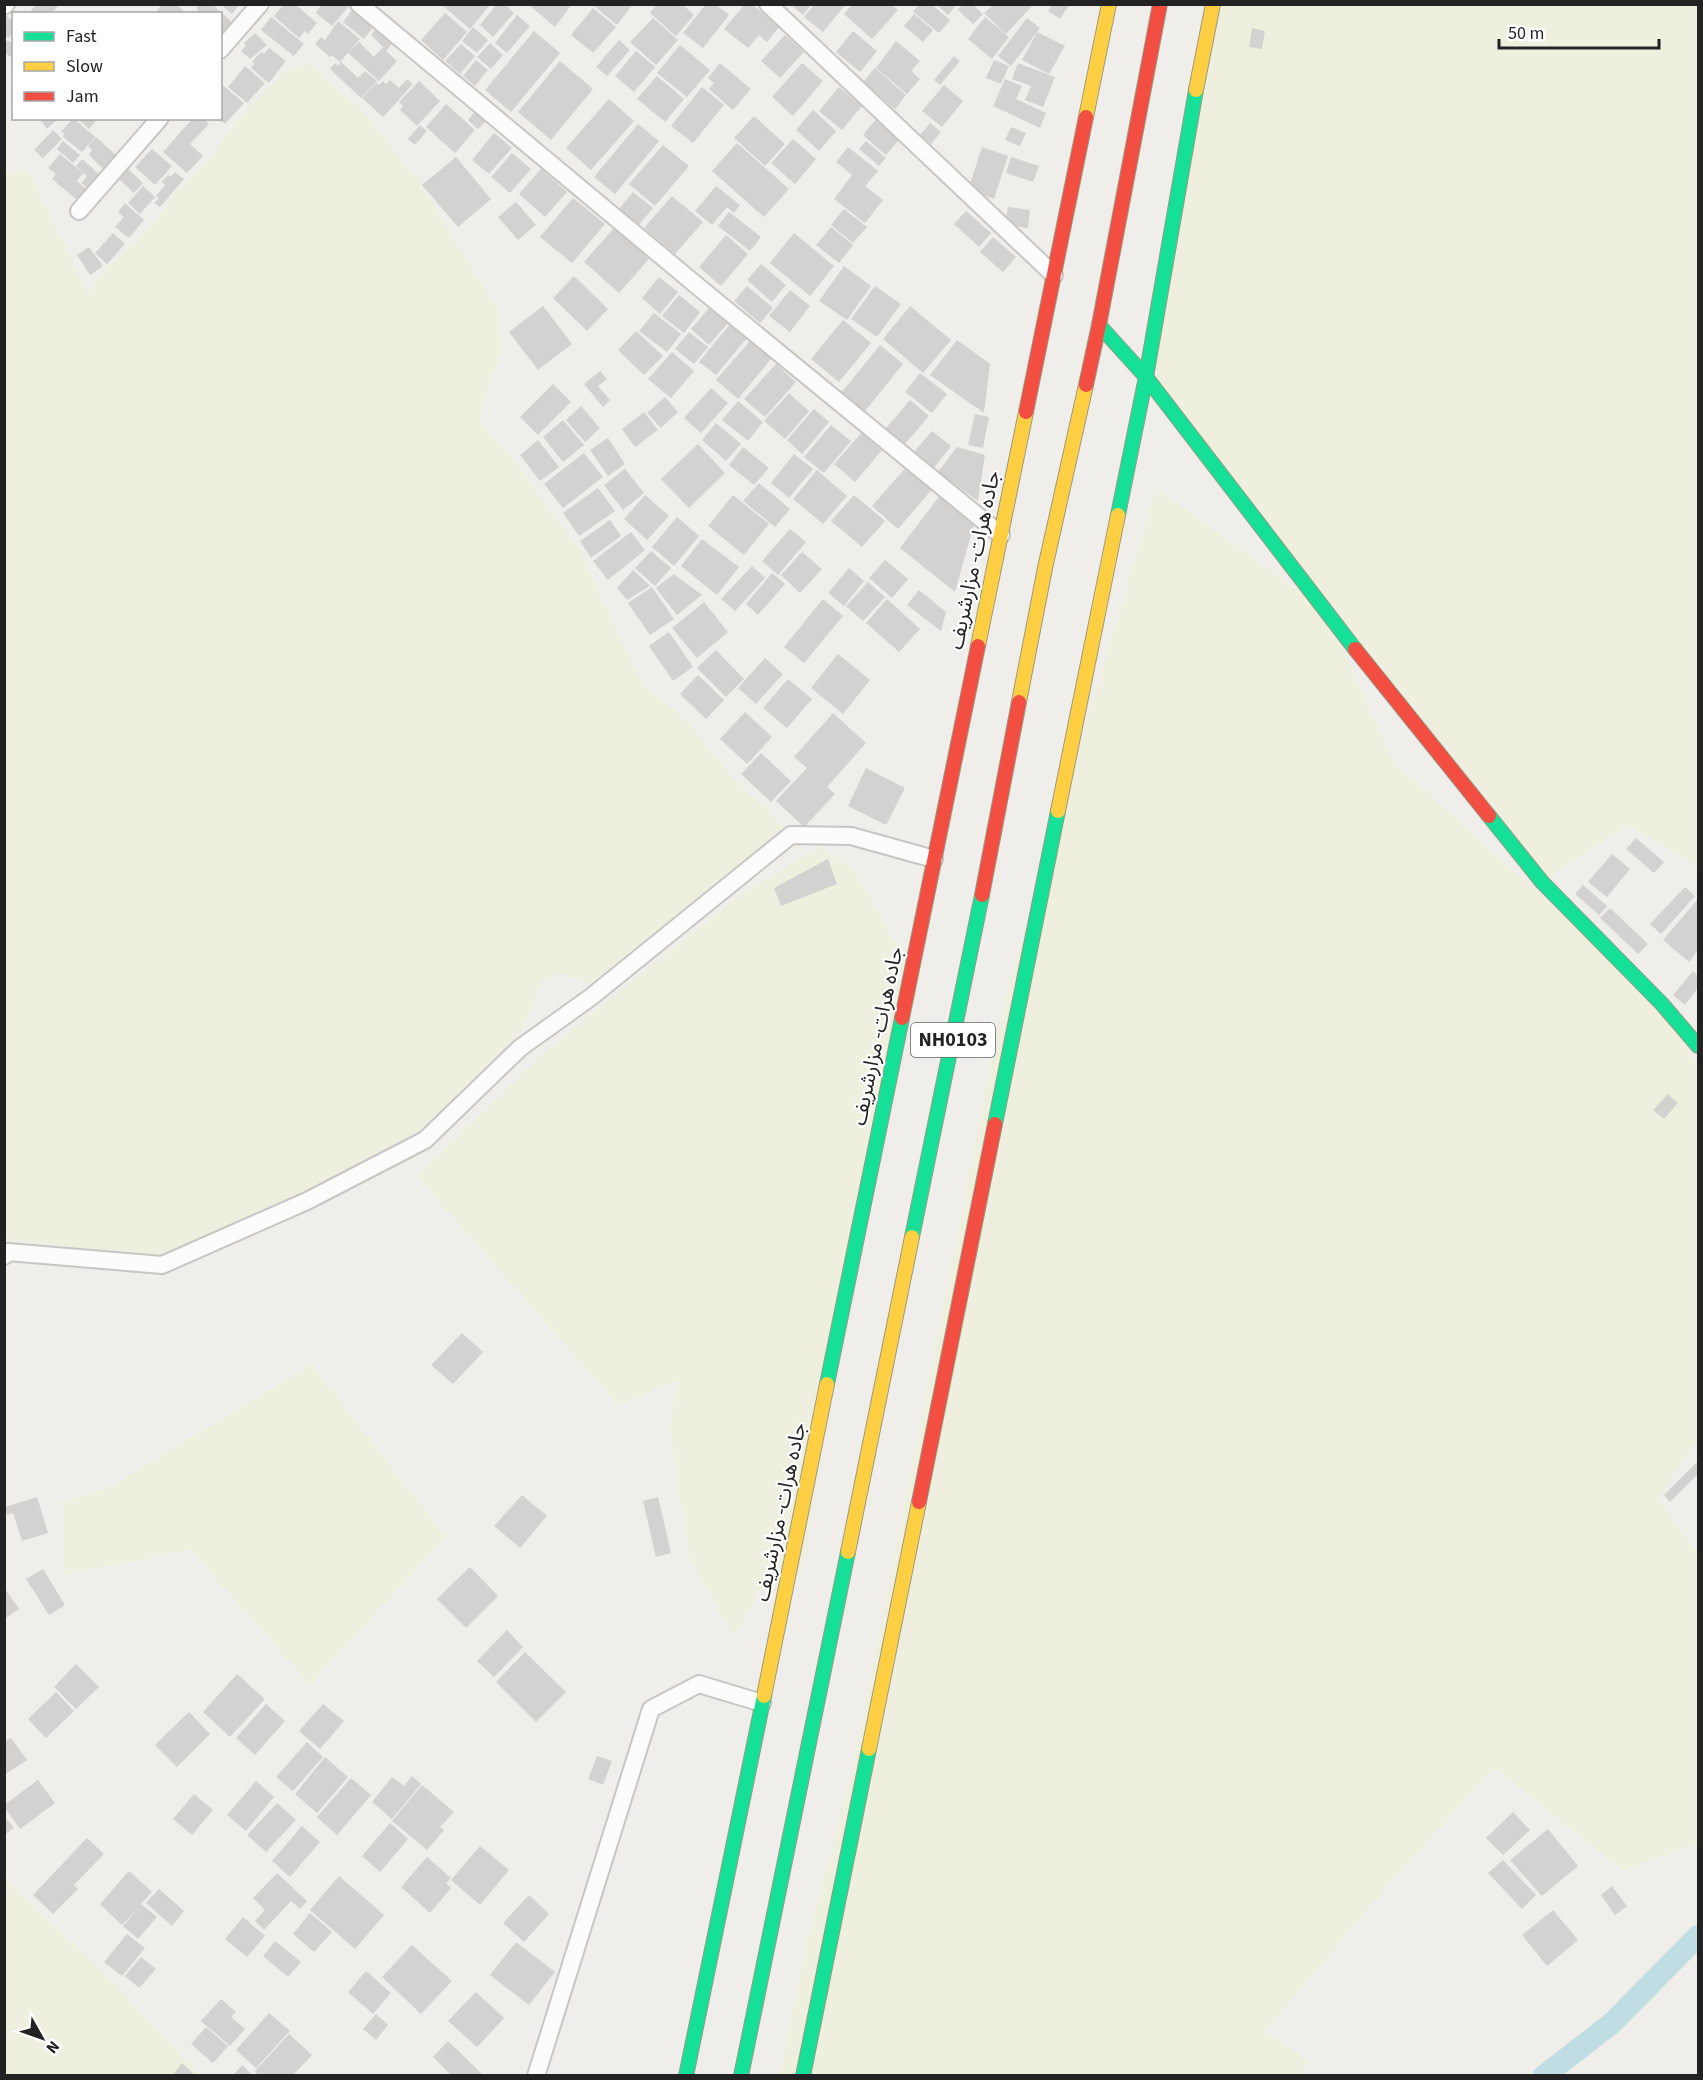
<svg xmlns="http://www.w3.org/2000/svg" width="1703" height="2080" font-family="'Source Sans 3','Noto Sans Arabic',sans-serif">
  <rect width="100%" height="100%" fill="#f0eeeb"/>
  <g fill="#efefdf">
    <polygon points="1215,5 1698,5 1698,866 1627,825 1542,882 1327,614 1393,761 1662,1004 1698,1068 1698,1438 1659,1499 1698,1554 1698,1843 1623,1871 1495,1768 1396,1876 1265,2032 1310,2062 1296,2075 779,2076 805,1949 853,1765 997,1026 1156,487 1323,609 1157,399 1155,316"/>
    <polygon points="310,63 368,116 422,185 499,312 502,349 479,420 513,459 581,552 641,681 693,727 733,778 764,806 791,835 626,969 589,983 560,974 543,981 511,1057 425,1140 162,1265 5,1238 5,172 29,171 89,295 104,269 126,252 162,212 179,190 213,154 240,117 284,72"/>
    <polygon points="820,846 856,872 904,957 803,1571 762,1589 734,1637 690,1560 669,1428 678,1380 618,1405 416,1176 547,1050 743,893"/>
    <polygon points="312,1364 446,1537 310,1685 190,1550 63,1575 62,1502 108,1488"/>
    <polygon points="4,1876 117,1986 200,2075 5,2075"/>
  </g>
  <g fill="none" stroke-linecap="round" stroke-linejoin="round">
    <polyline stroke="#bfdde2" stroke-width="22" points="1544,2076 1612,2023 1698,1936"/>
  </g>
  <g fill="#d4d2d0">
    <polygon points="37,4 60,4 51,14 28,14"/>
    <polygon points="162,4 176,4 187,14 155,14"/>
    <polygon points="199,4 212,4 234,24 220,39 220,14 195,14 198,10 196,8"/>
    <polygon points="220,4 240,4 232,14"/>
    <polygon points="284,4 295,4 317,23 308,34 305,31 299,38 274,16"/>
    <polygon points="322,4 347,4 349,6 332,26 316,13"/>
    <polygon points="441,4 491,4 470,29"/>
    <polygon points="497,4 505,4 514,13 493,37 480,25"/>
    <polygon points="528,4 572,4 555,27"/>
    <polygon points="592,4 633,4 617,25"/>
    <polygon points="657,4 682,4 694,15 676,36 650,13"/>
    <polygon points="706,4 715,4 729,15 703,48 683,33"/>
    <polygon points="745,4 752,4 779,27 767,42 759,35 748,48 724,29"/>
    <polygon points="790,4 812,4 803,15"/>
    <polygon points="815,4 846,4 823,32 804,17"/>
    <polygon points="919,4 931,4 950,20 939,33 913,12"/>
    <polygon points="936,4 957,4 948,15"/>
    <polygon points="963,4 977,4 975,7 983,14 973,24 958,10"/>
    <polygon points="1047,4 1070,4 1060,19 1048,11 1051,7"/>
    <polygon points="852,5 892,5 898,10 872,39 844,14"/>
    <polygon points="993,5 1030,5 1032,6 1006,34 984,13"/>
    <polygon points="593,8 616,27 593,53 571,35"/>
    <polygon points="352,10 373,27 364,39 343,22"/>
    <polygon points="445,13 467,32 443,60 421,40"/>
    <polygon points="914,14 933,30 923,42 904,26"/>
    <polygon points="517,15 530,26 507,53 495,43"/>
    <polygon points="7,16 14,23 14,32 8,38 4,34 4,19"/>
    <polygon points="271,17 304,44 294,56 261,30"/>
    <polygon points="985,17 1009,37 992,59 968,39"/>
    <polygon points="653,18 678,40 656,65 630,42"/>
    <polygon points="1027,18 1040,28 1011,66 998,56"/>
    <polygon points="338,21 360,39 340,62 332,55 330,57 315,44 321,37 325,40"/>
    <polygon points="473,27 488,40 477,53 462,41"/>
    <polygon points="377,28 393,43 386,51 397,61 379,81 348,53 359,42 374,57 383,47 371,35"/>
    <polygon points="1252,28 1265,31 1262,49 1249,47"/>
    <polygon points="534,31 560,53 511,112 485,90"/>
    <polygon points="853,31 877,51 860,72 836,52"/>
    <polygon points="1037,32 1065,46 1049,74 1022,60"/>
    <polygon points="255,33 267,45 250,59 241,51 246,46 244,43"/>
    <polygon points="785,35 804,52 780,78 761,61"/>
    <polygon points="8,40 14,45 14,53 10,57 4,52 4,44"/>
    <polygon points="619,40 630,50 607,76 596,67"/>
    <polygon points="896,41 920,61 911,71 920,79 907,94 876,68"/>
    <polygon points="490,43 503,55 491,69 477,57"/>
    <polygon points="461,44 475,56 460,74 445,61"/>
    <polygon points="680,45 710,70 687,97 657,73"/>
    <polygon points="269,48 286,61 269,83 251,68 254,64 252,62 259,54 262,52 264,54"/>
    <polygon points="636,51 655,67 634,92 615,76"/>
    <polygon points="954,56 960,61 940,85 934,80"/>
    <polygon points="476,60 488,70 475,86 463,76"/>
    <polygon points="994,60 1009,66 1001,84 986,78"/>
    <polygon points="560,61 593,89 551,140 518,112"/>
    <polygon points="341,62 358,78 365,71 377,81 361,98 330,69 335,63 338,66"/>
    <polygon points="720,63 751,89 733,110 709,89 714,83 708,78"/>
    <polygon points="802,63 823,81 793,116 772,97"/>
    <polygon points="1018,63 1055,77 1043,107 1025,100 1031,86 1012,79"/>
    <polygon points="245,66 265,83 247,103 228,87"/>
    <polygon points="875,68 906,95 895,109 863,82"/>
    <polygon points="657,76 684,99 665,122 637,99"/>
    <polygon points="407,79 413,84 383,117 362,98 376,83 379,85 383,81 386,84 390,80 399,88"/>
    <polygon points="1005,79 1022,86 1016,99 1046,113 1040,128 993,106"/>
    <polygon points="419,81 440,101 417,126 400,110 403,106 399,102"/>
    <polygon points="220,83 244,103 225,124 218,118 220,118"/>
    <polygon points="944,85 963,101 942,127 922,111"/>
    <polygon points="702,87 724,105 693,143 671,126"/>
    <polygon points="839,87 862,106 842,130 819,111"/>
    <polygon points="609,99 634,121 591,170 566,148"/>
    <polygon points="446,104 475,130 455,153 426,127"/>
    <polygon points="478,108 489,118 478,129 468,120"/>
    <polygon points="813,110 836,131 819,151 796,130"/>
    <polygon points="754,116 785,144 765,166 734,138"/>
    <polygon points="39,118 59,118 47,129"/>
    <polygon points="73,118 95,137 82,152 63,137 64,133 61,132"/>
    <polygon points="77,118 98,118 89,129"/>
    <polygon points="193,118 203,118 209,124 190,144 203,156 187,173 163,152"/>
    <polygon points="877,118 901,138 886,155 863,135"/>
    <polygon points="930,123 941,132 931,144 920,135"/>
    <polygon points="638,124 659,141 615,194 594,177"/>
    <polygon points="420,125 427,131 415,145 408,139"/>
    <polygon points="1011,127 1026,133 1020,146 1005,140"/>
    <polygon points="53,130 62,139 43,158 34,150"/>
    <polygon points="494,133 512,148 489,174 472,160"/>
    <polygon points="96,137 116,155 103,169 89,155 92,150 88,146"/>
    <polygon points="793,139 816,159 795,184 771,163"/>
    <polygon points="63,141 80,155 73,163 57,149"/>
    <polygon points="866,141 886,158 879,166 859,149"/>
    <polygon points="737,143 789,189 764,217 712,171"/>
    <polygon points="663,145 689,166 655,206 629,184"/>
    <polygon points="848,147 878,171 865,186 883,200 865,223 834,199 852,175 836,162"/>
    <polygon points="982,147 1008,156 994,199 968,190"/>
    <polygon points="152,149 172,166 155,185 135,167"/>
    <polygon points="512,153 531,169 510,193 491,177"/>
    <polygon points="60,154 83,173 77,181 86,189 77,200 52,179 56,174 48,168"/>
    <polygon points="456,157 491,199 458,227 422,185"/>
    <polygon points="1011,157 1039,166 1033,182 1006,173"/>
    <polygon points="82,159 99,174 87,188 81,183 87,176 76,166"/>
    <polygon points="127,168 143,183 134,193 118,178"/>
    <polygon points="541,169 567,192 545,217 519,194"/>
    <polygon points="175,172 184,179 160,207 154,203 159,198 156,196 165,185 162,182 168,175 171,177"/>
    <polygon points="143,186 155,197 140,214 128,203"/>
    <polygon points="716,186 740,205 734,213 727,207 712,225 695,211"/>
    <polygon points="633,192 653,208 639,225 619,209"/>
    <polygon points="672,196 703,222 675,254 644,228"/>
    <polygon points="573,198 605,224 572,263 540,237"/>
    <polygon points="516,202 536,225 518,240 498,217"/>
    <polygon points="125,203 144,220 129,238 115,227 124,217 118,212"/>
    <polygon points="1008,207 1030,210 1028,228 1005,225"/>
    <polygon points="844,209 867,227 853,243 831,225"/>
    <polygon points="966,211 991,233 979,247 954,224"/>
    <polygon points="729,212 761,237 750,251 718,226"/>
    <polygon points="831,227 853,245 839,263 816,245"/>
    <polygon points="614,228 649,259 619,293 584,262"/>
    <polygon points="113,233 125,244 107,264 95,253"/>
    <polygon points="794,233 834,266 810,296 770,263"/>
    <polygon points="726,235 748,254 721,286 699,267"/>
    <polygon points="993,237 1016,257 1003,272 980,252"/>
    <polygon points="89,247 103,266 90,275 77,255"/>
    <polygon points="761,264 786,285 772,302 747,280"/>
    <polygon points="844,266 871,286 847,320 819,301"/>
    <polygon points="574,276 608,309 587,331 553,298"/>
    <polygon points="659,277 678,292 660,314 642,298"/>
    <polygon points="747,286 773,308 760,323 734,301"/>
    <polygon points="875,286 901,304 877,337 851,319"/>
    <polygon points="790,290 810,306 790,332 769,316"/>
    <polygon points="679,295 700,312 684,333 662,316"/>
    <polygon points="543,306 572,344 538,370 509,332"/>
    <polygon points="910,306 951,340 923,373 883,339"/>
    <polygon points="710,307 728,323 709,345 691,329"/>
    <polygon points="654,313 681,334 667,352 639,331"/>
    <polygon points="843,320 871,343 839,382 811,359"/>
    <polygon points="730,324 747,338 716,375 699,362"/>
    <polygon points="636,331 663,356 644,375 618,350"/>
    <polygon points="689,332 708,347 694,364 675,349"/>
    <polygon points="957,340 990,364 984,413 930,375"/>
    <polygon points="750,341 771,359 738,399 716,380"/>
    <polygon points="880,345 903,364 865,411 842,392"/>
    <polygon points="672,352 694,371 671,398 648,379"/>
    <polygon points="776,364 796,382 765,417 744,399"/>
    <polygon points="600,371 607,379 598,386 610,400 603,407 584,384"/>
    <polygon points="920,373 947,394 932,413 905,392"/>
    <polygon points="553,384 571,402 538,435 520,417"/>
    <polygon points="711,388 728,403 701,433 684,418"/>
    <polygon points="789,393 809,411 785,439 764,421"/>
    <polygon points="665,397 678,412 661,428 647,413"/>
    <polygon points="910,400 929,416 905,444 886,428"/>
    <polygon points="738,401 763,422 748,441 722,420"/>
    <polygon points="581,406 600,428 585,442 566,420"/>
    <polygon points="814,409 829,422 802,454 787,440"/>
    <polygon points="644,412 658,430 635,447 622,429"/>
    <polygon points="975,414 989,417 983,448 968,445"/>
    <polygon points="563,420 584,445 563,462 543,437"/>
    <polygon points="716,423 741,444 726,461 702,440"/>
    <polygon points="831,425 851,441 824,473 804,457"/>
    <polygon points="863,431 883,449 855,482 834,464"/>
    <polygon points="932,431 951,446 934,468 914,452"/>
    <polygon points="608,438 625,464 608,476 590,450"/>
    <polygon points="538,440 559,467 540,481 520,455"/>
    <polygon points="698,444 725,473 689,508 661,479"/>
    <polygon points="743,447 769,468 754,485 729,465"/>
    <polygon points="957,447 985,455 978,501 938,472"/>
    <polygon points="584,453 603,477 563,508 544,484"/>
    <polygon points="794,454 813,469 789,498 771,483"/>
    <polygon points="908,465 934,487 898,529 872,506"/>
    <polygon points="625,469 644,493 623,510 604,485"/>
    <polygon points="817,470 847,496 823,524 793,499"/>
    <polygon points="759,483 790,509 775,527 743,501"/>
    <polygon points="598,488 615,511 579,536 563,513"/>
    <polygon points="941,494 974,524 955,592 900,548"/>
    <polygon points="645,495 669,516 647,540 624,519"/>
    <polygon points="733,495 769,524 744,555 708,526"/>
    <polygon points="854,495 885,521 862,547 831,521"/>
    <polygon points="677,517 699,536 674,566 652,547"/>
    <polygon points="610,520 621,536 591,558 580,541"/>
    <polygon points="790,529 806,542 778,575 762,561"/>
    <polygon points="631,532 645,550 608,580 593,561"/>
    <polygon points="702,539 739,567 717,595 681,566"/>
    <polygon points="651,551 671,568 655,586 635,568"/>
    <polygon points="802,552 822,569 800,593 781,575"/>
    <polygon points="885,560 908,579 892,598 869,578"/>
    <polygon points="752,566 765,578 735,611 721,599"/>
    <polygon points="849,568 864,581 844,606 828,593"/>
    <polygon points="633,570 650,586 627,600 617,588"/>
    <polygon points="772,573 785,584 758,615 746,604"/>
    <polygon points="674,574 702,595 677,615 656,588"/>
    <polygon points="868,582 885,597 863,621 846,606"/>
    <polygon points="652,587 674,619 650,635 628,603"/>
    <polygon points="919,590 946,612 941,631 907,605"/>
    <polygon points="823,599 843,616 804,663 784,647"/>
    <polygon points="887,599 920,629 899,652 866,623"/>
    <polygon points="704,602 728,632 697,658 672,628"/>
    <polygon points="669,632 693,667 673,681 649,646"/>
    <polygon points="716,650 744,679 726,697 697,668"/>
    <polygon points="838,654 870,680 843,714 811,688"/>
    <polygon points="765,658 783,674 756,704 738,688"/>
    <polygon points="698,675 724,700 706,719 680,694"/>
    <polygon points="788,679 812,699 787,728 763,708"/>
    <polygon points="745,712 772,737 747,764 720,739"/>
    <polygon points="833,713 866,743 827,787 835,794 804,827 776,801 807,768 794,757"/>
    <polygon points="761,753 791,781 771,802 741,774"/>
    <polygon points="866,768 905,788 886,825 848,806"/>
    <polygon points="1636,838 1664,862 1654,873 1626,849"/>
    <polygon points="1612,854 1630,869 1607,897 1588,882"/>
    <polygon points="828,859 837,884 781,906 774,888"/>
    <polygon points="1583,885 1607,906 1599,915 1575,894"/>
    <polygon points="1685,887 1695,896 1661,934 1650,924"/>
    <polygon points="1698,899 1698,950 1689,962 1663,940"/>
    <polygon points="1610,908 1648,944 1638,954 1600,918"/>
    <polygon points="1693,971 1698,976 1698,988 1685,1005 1673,995"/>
    <polygon points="1668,1094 1678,1103 1664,1119 1653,1110"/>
    <polygon points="462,1333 483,1352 453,1384 431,1365"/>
    <polygon points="1698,1461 1698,1474 1670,1502 1664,1495"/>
    <polygon points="522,1495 547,1516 520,1548 494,1526"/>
    <polygon points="37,1497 48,1533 22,1541 13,1513 7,1515 5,1507"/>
    <polygon points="658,1497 671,1553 656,1557 643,1501"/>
    <polygon points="470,1567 498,1596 466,1628 437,1599"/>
    <polygon points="43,1569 65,1605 49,1615 26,1579"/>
    <polygon points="4,1587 19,1609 4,1619"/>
    <polygon points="507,1630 523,1647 494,1677 477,1661"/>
    <polygon points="525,1652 566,1692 536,1722 496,1682"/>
    <polygon points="76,1664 99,1687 76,1709 54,1687"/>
    <polygon points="237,1674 265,1699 230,1737 203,1712"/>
    <polygon points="56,1692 74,1711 46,1738 28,1719"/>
    <polygon points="266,1704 285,1721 255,1755 236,1738"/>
    <polygon points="323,1704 344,1721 320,1749 299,1731"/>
    <polygon points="189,1712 210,1734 177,1767 155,1745"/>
    <polygon points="11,1738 27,1760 4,1775 4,1742"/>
    <polygon points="307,1742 323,1757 293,1791 276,1777"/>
    <polygon points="597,1756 612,1761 603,1785 588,1779"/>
    <polygon points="325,1757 348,1777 317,1813 295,1794"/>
    <polygon points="412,1776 421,1784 392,1819 372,1802 392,1777 404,1786"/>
    <polygon points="351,1778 371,1795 337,1835 317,1817"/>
    <polygon points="38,1780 55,1803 20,1829 4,1807 4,1805"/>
    <polygon points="256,1781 274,1797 246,1831 227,1815"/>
    <polygon points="422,1785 454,1812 440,1827 444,1830 427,1850 392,1821"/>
    <polygon points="194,1794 213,1810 192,1835 173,1819"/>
    <polygon points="277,1803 296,1820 266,1852 247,1835"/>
    <polygon points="1513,1812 1530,1830 1503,1855 1486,1838"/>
    <polygon points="4,1816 14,1828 4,1835"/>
    <polygon points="390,1823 408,1839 380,1872 362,1856"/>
    <polygon points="302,1826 320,1842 290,1877 272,1861"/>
    <polygon points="1548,1829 1578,1866 1542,1896 1510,1860"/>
    <polygon points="87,1838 104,1854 74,1885 78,1889 53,1914 33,1895"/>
    <polygon points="480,1846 509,1870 480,1905 451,1880"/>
    <polygon points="427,1857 451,1878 446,1883 451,1888 430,1913 401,1887"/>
    <polygon points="1503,1860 1536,1895 1522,1909 1488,1873"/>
    <polygon points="129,1871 152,1892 141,1904 157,1917 138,1939 123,1926 140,1906 122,1925 100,1904"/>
    <polygon points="277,1873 307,1901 300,1909 291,1901 264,1930 255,1921 265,1910 253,1898"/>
    <polygon points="339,1876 384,1915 355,1949 310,1910"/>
    <polygon points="1612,1886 1627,1906 1615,1915 1601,1895"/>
    <polygon points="159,1889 184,1911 172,1926 146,1903"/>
    <polygon points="529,1895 549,1914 524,1942 503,1923"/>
    <polygon points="1553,1910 1578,1940 1547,1966 1522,1935"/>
    <polygon points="310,1913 332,1932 314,1952 293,1934"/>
    <polygon points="243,1917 265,1936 247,1957 225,1939"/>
    <polygon points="127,1934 145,1948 122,1976 104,1962"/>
    <polygon points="275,1941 301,1962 288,1977 263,1956"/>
    <polygon points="516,1942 555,1972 529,2005 490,1975"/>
    <polygon points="412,1945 452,1981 421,2014 382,1977"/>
    <polygon points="141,1957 156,1969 139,1988 125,1976"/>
    <polygon points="366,1971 391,1993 373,2014 348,1992"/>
    <polygon points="476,1992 504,2018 477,2047 448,2021"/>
    <polygon points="221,1999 236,2012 231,2017 245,2029 230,2046 201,2021"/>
    <polygon points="269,2013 290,2031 256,2068 236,2050"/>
    <polygon points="376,2014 388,2025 376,2040 363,2029"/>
    <polygon points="206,2027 228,2046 213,2063 191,2044"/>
    <polygon points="289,2034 312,2055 292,2076 259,2076 255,2071"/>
    <polygon points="448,2041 484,2076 452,2076 433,2057"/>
    <polygon points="182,2063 196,2076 172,2076"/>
    <polygon points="242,2065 253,2076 232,2076"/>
  </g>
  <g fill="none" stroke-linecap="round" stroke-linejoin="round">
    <defs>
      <g id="street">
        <polyline points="359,4 701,289 1001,535"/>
        <polyline points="768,4 1054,275"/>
        <polyline points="4,6 6,4"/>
        <polyline points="220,50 260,4"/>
        <polyline points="79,211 160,118"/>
        <polyline points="4,1256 8,1252 162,1265 307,1201 425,1140 520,1048 591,997 791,835 851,836 934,859"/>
        <polyline points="536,2076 651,1709 699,1684 762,1703"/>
      </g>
      <g id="fast">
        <polyline points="1099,325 1146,377 1355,649"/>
        <polyline points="1118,515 1146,377 1196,90"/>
        <polyline points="1489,816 1542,882 1662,1004 1698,1046"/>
        <polyline points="995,1124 1058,811"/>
        <polyline points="912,1237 982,895"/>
        <polyline points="827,1384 902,1018"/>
        <polyline points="686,2076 764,1696"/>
        <polyline points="741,2076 848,1552"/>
        <polyline points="803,2076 869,1749"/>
      </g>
      <g id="slow">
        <polyline points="1196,90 1213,4"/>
        <polyline points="1086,117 1109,4"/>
        <polyline points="978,646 1026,412"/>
        <polyline points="1019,702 1045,568 1086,385"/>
        <polyline points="1058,811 1118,515"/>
        <polyline points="848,1552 912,1237"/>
        <polyline points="764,1696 827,1384"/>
        <polyline points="869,1749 919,1502"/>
      </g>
      <g id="jam">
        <polyline points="1086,385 1099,325 1160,4"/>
        <polyline points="1026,412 1086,117"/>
        <polyline points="1355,649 1489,816"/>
        <polyline points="982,895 1019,702"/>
        <polyline points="902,1018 978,646"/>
        <polyline points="919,1502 995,1124"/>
      </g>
    </defs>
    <use href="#street" stroke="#c7c6c5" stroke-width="20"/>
    <use href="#fast" stroke="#9a9a82" stroke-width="16"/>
    <use href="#slow" stroke="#9a9a82" stroke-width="16"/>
    <use href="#jam" stroke="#9a9a82" stroke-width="16"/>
    <use href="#street" stroke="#fdfcfc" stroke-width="16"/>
    <use href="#fast" stroke="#16e098" stroke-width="14"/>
    <use href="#slow" stroke="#ffcf43" stroke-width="14"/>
    <use href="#jam" stroke="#f24e42" stroke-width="14"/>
  </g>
  <g text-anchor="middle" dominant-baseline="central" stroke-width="4.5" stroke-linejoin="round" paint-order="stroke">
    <rect fill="#fff" stroke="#646464" stroke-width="1.5" x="911" y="1023" width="84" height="34" rx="4.5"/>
    <g font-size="20" font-weight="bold" fill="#222">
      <text x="953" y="1040">NH0103</text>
    </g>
    <g font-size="21" fill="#222" stroke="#fff">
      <text transform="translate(974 560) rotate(-78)">جاده هرات- مزارشریف</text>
      <text transform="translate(877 1036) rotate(-78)">جاده هرات- مزارشریف</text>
      <text transform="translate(780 1512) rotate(-78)">جاده هرات- مزارشریف</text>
    </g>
  </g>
  <rect width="1703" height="2080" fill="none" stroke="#222222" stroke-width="12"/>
  <rect x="12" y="12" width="210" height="108" fill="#ffffff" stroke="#a7a7a7" stroke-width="1.5"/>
  <rect x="24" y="32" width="30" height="9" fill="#16e098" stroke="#a7a7a7" stroke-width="1.5"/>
  <text x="66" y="42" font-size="18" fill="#222222">Fast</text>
  <rect x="24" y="62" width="30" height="9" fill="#ffcf43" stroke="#a7a7a7" stroke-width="1.5"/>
  <text x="66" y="72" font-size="18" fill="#222222">Slow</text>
  <rect x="24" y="92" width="30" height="9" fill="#f24e42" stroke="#a7a7a7" stroke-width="1.5"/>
  <text x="66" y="102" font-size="18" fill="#222222">Jam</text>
  <g transform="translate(42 2038) rotate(130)" stroke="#ffffff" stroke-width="4.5" paint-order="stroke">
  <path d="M0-4.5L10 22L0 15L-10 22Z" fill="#222222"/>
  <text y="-9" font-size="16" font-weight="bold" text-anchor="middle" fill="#222222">N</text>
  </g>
  <path d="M1499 39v9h160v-9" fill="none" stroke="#222222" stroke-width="3"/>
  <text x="1508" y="39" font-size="18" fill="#222222" stroke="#ffffff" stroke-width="4.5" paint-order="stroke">50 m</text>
</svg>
